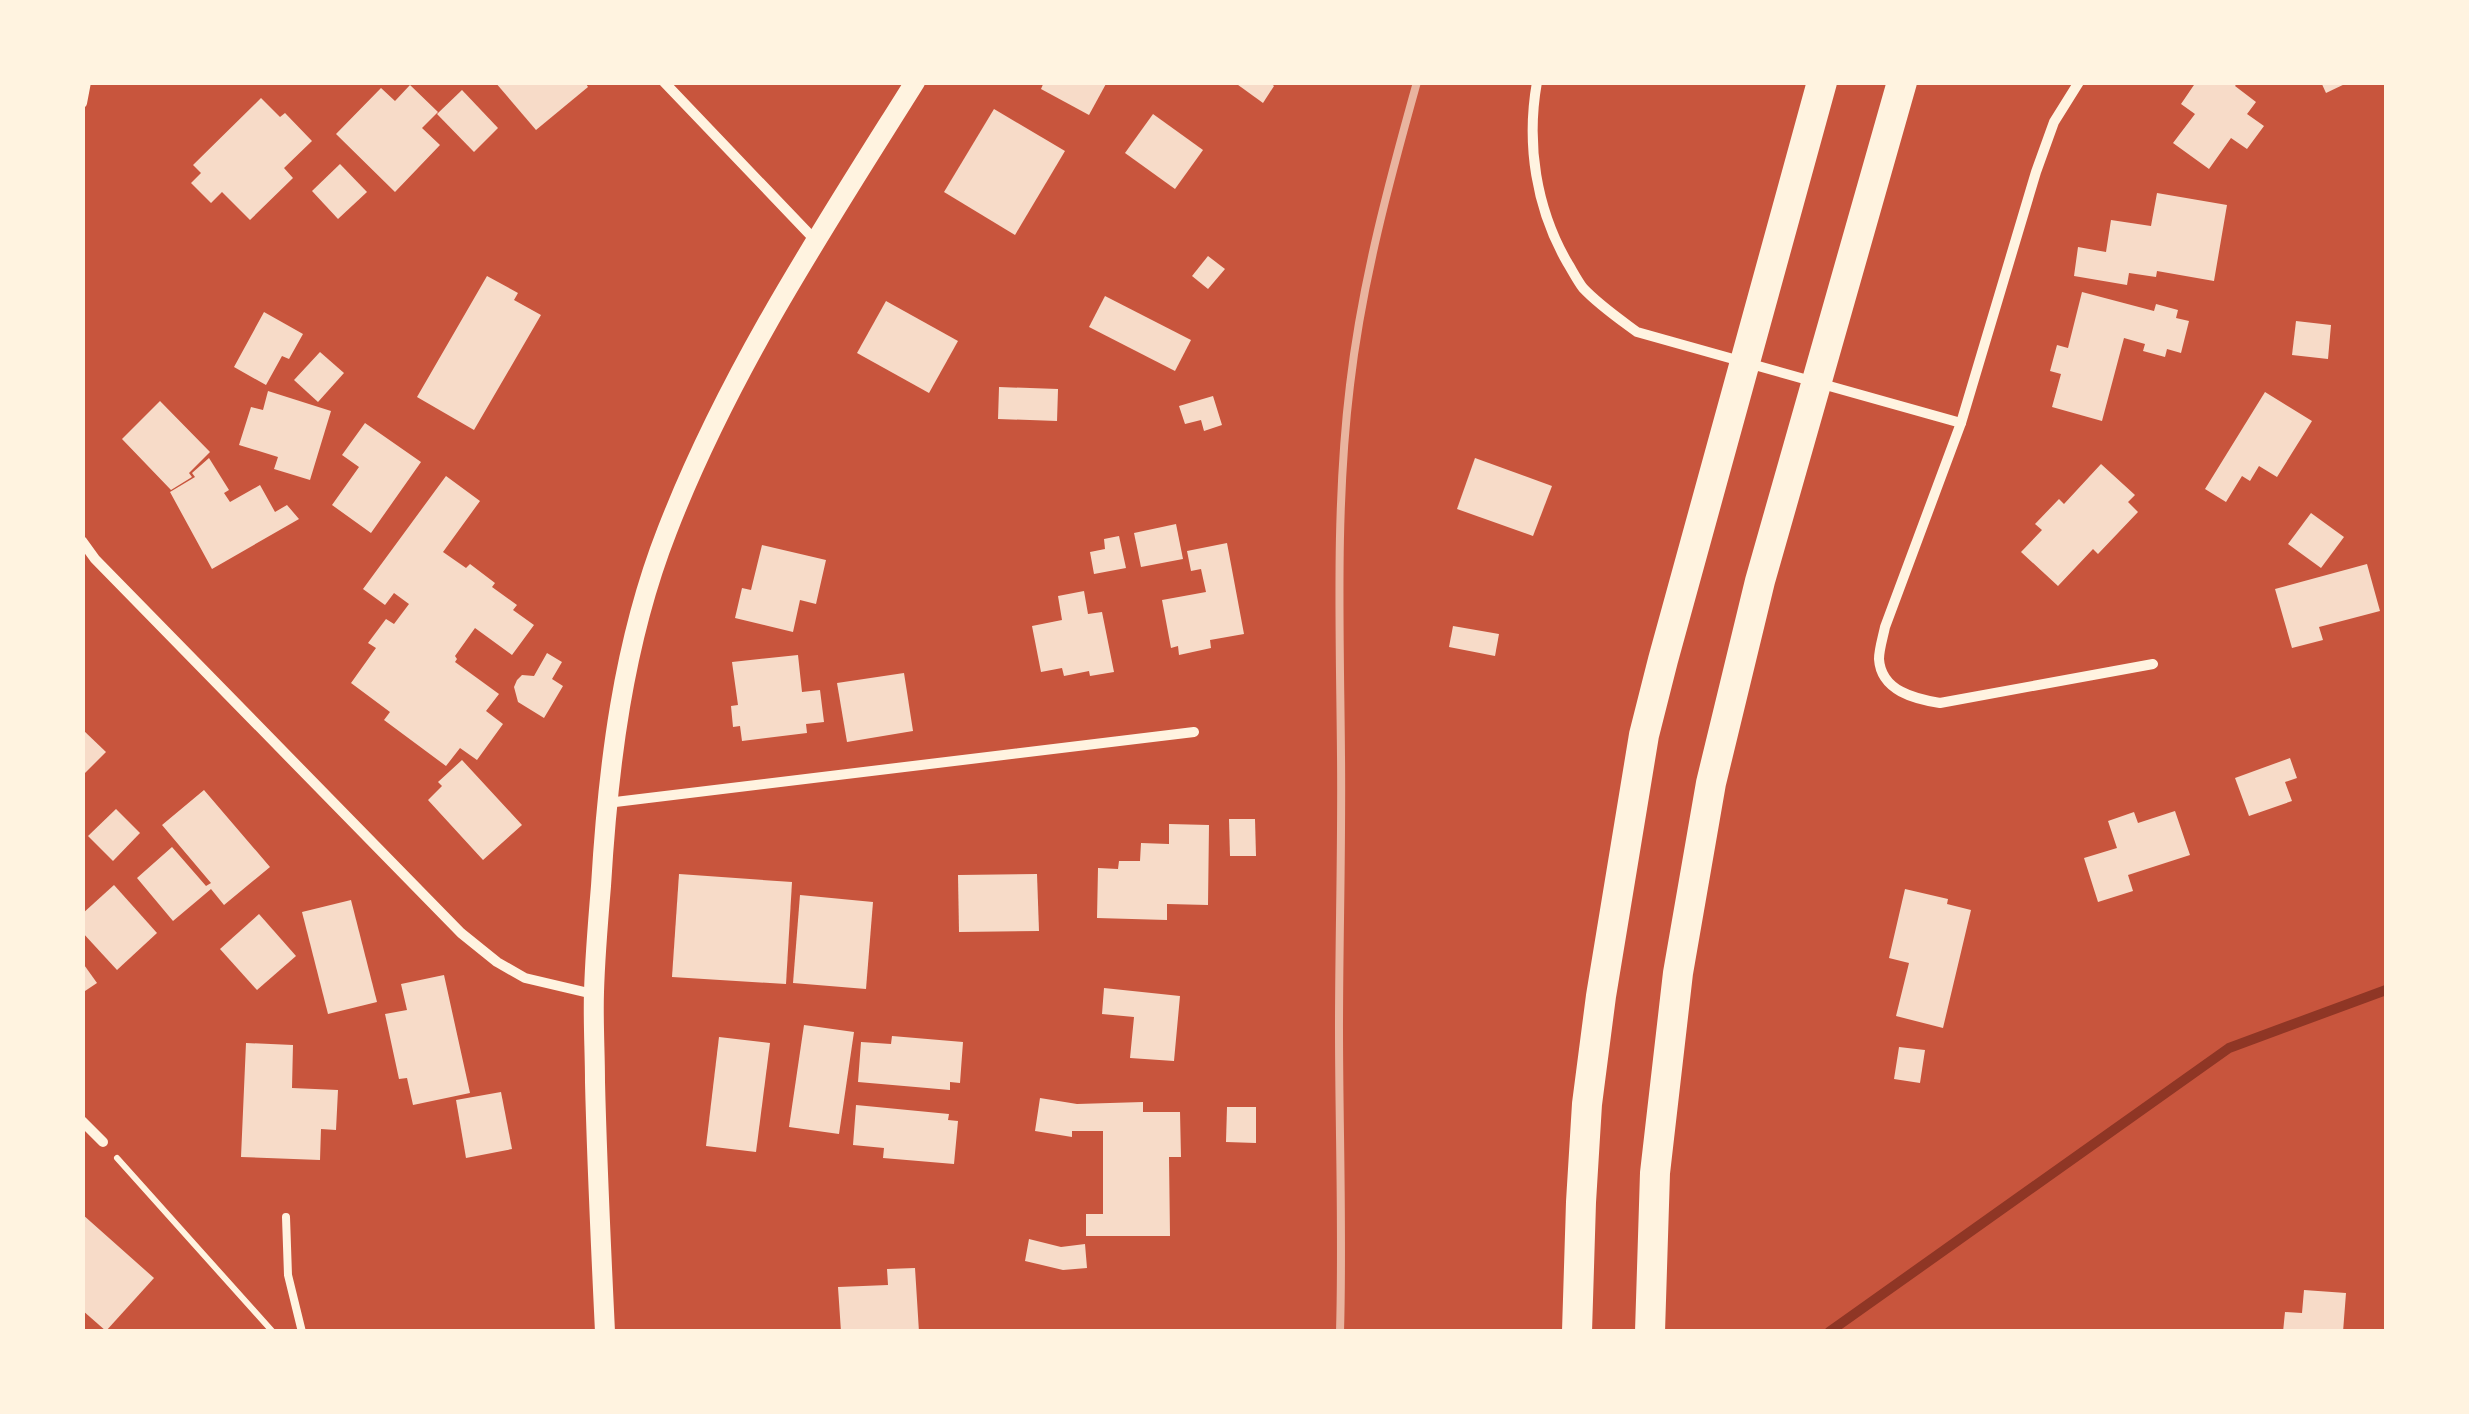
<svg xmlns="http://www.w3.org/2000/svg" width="2469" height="1414" font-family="Karla,sans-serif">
  <rect width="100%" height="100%" fill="#c8553d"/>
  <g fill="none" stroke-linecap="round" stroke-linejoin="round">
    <polyline stroke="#8f3625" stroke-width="10" points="1829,1332 2229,1048 2386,990"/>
  </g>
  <g fill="#f7dbc8">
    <polygon points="495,82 585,82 588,87 536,130"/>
    <polygon points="1044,82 1107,82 1089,115 1041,89"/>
    <polygon points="1234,82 1269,82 1274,86 1263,103"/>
    <polygon points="2196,82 2238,82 2235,86 2256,102 2247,114 2264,126 2247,149 2231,138 2209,169 2173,143 2195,114 2181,104"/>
    <polygon points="2321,82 2349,82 2326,93"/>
    <polygon points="410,85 438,112 422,128 440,145 395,192 336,134 381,88 395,101"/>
    <polygon points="462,90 498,128 474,152 437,114"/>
    <polygon points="261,98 280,117 285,113 312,141 284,168 293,178 250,220 222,192 211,203 191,183 201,173 193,165"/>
    <polygon points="994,109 1065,151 1015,235 944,192"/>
    <polygon points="1153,114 1203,150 1175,189 1125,153"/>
    <polygon points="340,164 367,192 338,219 312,191"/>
    <polygon points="2157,193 2227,205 2214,281 2157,271 2156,277 2129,273 2127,285 2074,276 2078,247 2106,252 2111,220 2151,226"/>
    <polygon points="1208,256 1225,269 1208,289 1192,276"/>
    <polygon points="487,276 518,293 514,300 541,315 474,430 417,397"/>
    <polygon points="2082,292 2154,311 2156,304 2178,310 2176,318 2189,321 2181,353 2167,349 2165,357 2143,351 2145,344 2124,338 2102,421 2052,407 2061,374 2050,371 2057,345 2068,348"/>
    <polygon points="1105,296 1191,340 1175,371 1089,327"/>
    <polygon points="886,301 958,341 929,393 857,353"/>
    <polygon points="264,312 303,334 289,359 282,356 266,385 234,367"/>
    <polygon points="2296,321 2331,325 2328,359 2292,355"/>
    <polygon points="320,352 344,373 318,402 294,380"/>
    <polygon points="999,387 1058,389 1057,421 998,419"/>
    <polygon points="268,391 331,411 310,480 274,469 278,457 239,445 251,407 263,410"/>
    <polygon points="2265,392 2312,421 2277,477 2259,466 2250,481 2242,476 2226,502 2205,489"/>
    <polygon points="1213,396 1222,425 1204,431 1201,420 1185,424 1179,406"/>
    <polygon points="160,401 210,452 189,473 192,477 171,490 122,439"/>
    <polygon points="365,423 421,462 371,533 332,505 359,467 342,455"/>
    <polygon points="209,458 229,490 224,493 230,502 260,485 275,512 287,505 299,519 212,569 170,492 195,477 192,473"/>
    <polygon points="1475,458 1552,486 1533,536 1457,509"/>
    <polygon points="2101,464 2135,495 2128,502 2138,512 2098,554 2093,549 2058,586 2021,552 2042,530 2035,524 2059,499 2064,504"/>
    <polygon points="446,476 480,501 443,552 466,568 470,564 495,583 492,587 517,605 513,610 534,625 512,655 475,628 455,656 457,659 455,662 499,694 486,711 503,724 477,760 460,748 446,766 384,720 390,712 351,683 376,648 368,643 386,619 394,624 409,604 394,593 385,605 363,589"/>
    <polygon points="2311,513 2344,537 2321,568 2288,544"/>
    <polygon points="1176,524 1183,559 1141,567 1134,533"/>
    <polygon points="1119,536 1126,568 1094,574 1090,552 1105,549 1104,539"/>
    <polygon points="1227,543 1244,634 1210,640 1211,648 1179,655 1178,646 1171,648 1162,600 1206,592 1201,569 1191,571 1187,551"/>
    <polygon points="762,545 826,560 816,604 800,600 793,632 735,618 742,588 751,590"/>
    <polygon points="2367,564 2380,611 2319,627 2323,640 2292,648 2275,589"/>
    <polygon points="1084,591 1088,614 1102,612 1114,672 1090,676 1089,671 1064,676 1062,668 1041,672 1032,626 1062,620 1058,596"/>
    <polygon points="1453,626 1499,634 1495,656 1449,647"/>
    <polygon points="547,653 562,662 552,679 563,686 544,718 518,702 514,687 517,680 522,675 534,676"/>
    <polygon points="798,655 802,692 820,690 824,722 806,724 807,733 742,741 740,726 733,727 731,706 738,705 732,662"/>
    <polygon points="904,673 913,731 847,742 837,683"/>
    <polygon points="82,729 106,752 82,776"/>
    <polygon points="2290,758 2297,778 2285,782 2292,801 2249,816 2235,778"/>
    <polygon points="462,760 522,825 483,860 428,800 442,786 438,782"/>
    <polygon points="204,790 270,867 224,905 211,889 173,921 137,878 172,847 206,886 211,883 162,825"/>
    <polygon points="116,809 140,833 113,861 88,836"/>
    <polygon points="2175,811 2190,855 2128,875 2133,891 2098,902 2084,858 2117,848 2108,821 2134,812 2138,823"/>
    <polygon points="1229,819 1255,819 1256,856 1230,856"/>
    <polygon points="1169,824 1209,825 1208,905 1167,904 1167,920 1097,918 1098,868 1118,869 1119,861 1140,861 1141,843 1169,844"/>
    <polygon points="679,874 792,882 786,984 672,977"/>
    <polygon points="1037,874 1039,931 959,932 958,875"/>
    <polygon points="114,885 157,933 117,970 82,932 82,914"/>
    <polygon points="1905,889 1948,899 1947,904 1971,910 1943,1028 1896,1016 1909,963 1889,958"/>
    <polygon points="800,895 873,902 866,989 793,983"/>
    <polygon points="351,900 377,1002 328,1014 302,912"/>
    <polygon points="259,914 296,956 257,990 220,949"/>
    <polygon points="82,962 97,983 82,993"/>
    <polygon points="444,975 470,1093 413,1105 407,1078 399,1079 385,1014 407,1010 401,984"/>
    <polygon points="1104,988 1180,996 1174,1061 1130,1058 1134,1017 1102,1014"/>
    <polygon points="804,1025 854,1032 839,1134 789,1127"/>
    <polygon points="892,1036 963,1042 960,1083 950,1082 950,1090 858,1082 861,1042 891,1044"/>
    <polygon points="719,1037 770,1043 756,1152 706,1146"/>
    <polygon points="246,1043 293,1045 292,1088 338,1090 336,1130 321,1129 320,1160 241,1157"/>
    <polygon points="1899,1047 1925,1050 1920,1083 1894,1079"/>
    <polygon points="501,1092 512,1149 466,1158 456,1100"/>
    <polygon points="1040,1098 1077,1104 1143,1102 1143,1112 1180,1112 1181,1157 1169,1157 1170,1236 1086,1236 1086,1214 1103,1214 1103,1131 1072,1131 1072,1137 1035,1131"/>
    <polygon points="856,1105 949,1114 948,1120 958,1121 954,1164 883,1158 884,1148 853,1145"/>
    <polygon points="1227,1107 1256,1107 1256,1143 1226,1142"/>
    <polygon points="82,1214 154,1278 106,1331 82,1310"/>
    <polygon points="1029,1239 1061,1247 1085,1244 1087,1268 1063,1270 1025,1261"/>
    <polygon points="915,1268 919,1332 841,1332 838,1287 888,1285 887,1269"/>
    <polygon points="2304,1290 2346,1293 2343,1332 2283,1332 2285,1312 2302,1313"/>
  </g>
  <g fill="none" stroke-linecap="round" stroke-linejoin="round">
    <polyline stroke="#fff3e0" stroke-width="6" points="117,1158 273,1332"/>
    <polyline stroke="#fff3e0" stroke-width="8" points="286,1217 288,1275 302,1332"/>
    <g stroke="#fff3e0" stroke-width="10">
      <polyline points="664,82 815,240"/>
      <path d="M1537,82C1526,144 1536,208 1567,262C1572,270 1577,280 1583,288C1599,305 1618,318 1637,332L1961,423"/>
      <path d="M2079,82L2054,122L2036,172L1961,423L1885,627C1883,637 1879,649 1879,659C1881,691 1915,699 1940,703L2153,664"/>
      <polyline points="82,103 86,82"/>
      <polyline points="82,541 95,559 461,933 497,962 525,978 593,994"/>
      <polyline points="607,803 1194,732"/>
      <polyline points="82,1121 103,1142"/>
    </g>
    <path stroke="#fff3e0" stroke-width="20" d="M605,1332C601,1248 597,1166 595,1082C595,1052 593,1022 594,992C595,957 598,921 601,886C608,767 623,643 667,531C729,371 824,227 915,82"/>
    <g stroke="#fff3e0" stroke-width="30">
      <polyline points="1577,1332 1581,1202 1587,1104 1601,996 1644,735 1663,660 1822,82"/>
      <polyline points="1650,1332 1655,1173 1678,973 1711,783 1760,581 1902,82"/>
    </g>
    <path stroke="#e9b49f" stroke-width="8" d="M1340,1332C1343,1231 1339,1129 1339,1029C1339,938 1342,847 1341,756C1340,633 1335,508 1350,385C1362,282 1389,182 1417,82"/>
  </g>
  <rect width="2469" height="1414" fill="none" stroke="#fff3e0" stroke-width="170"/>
</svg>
